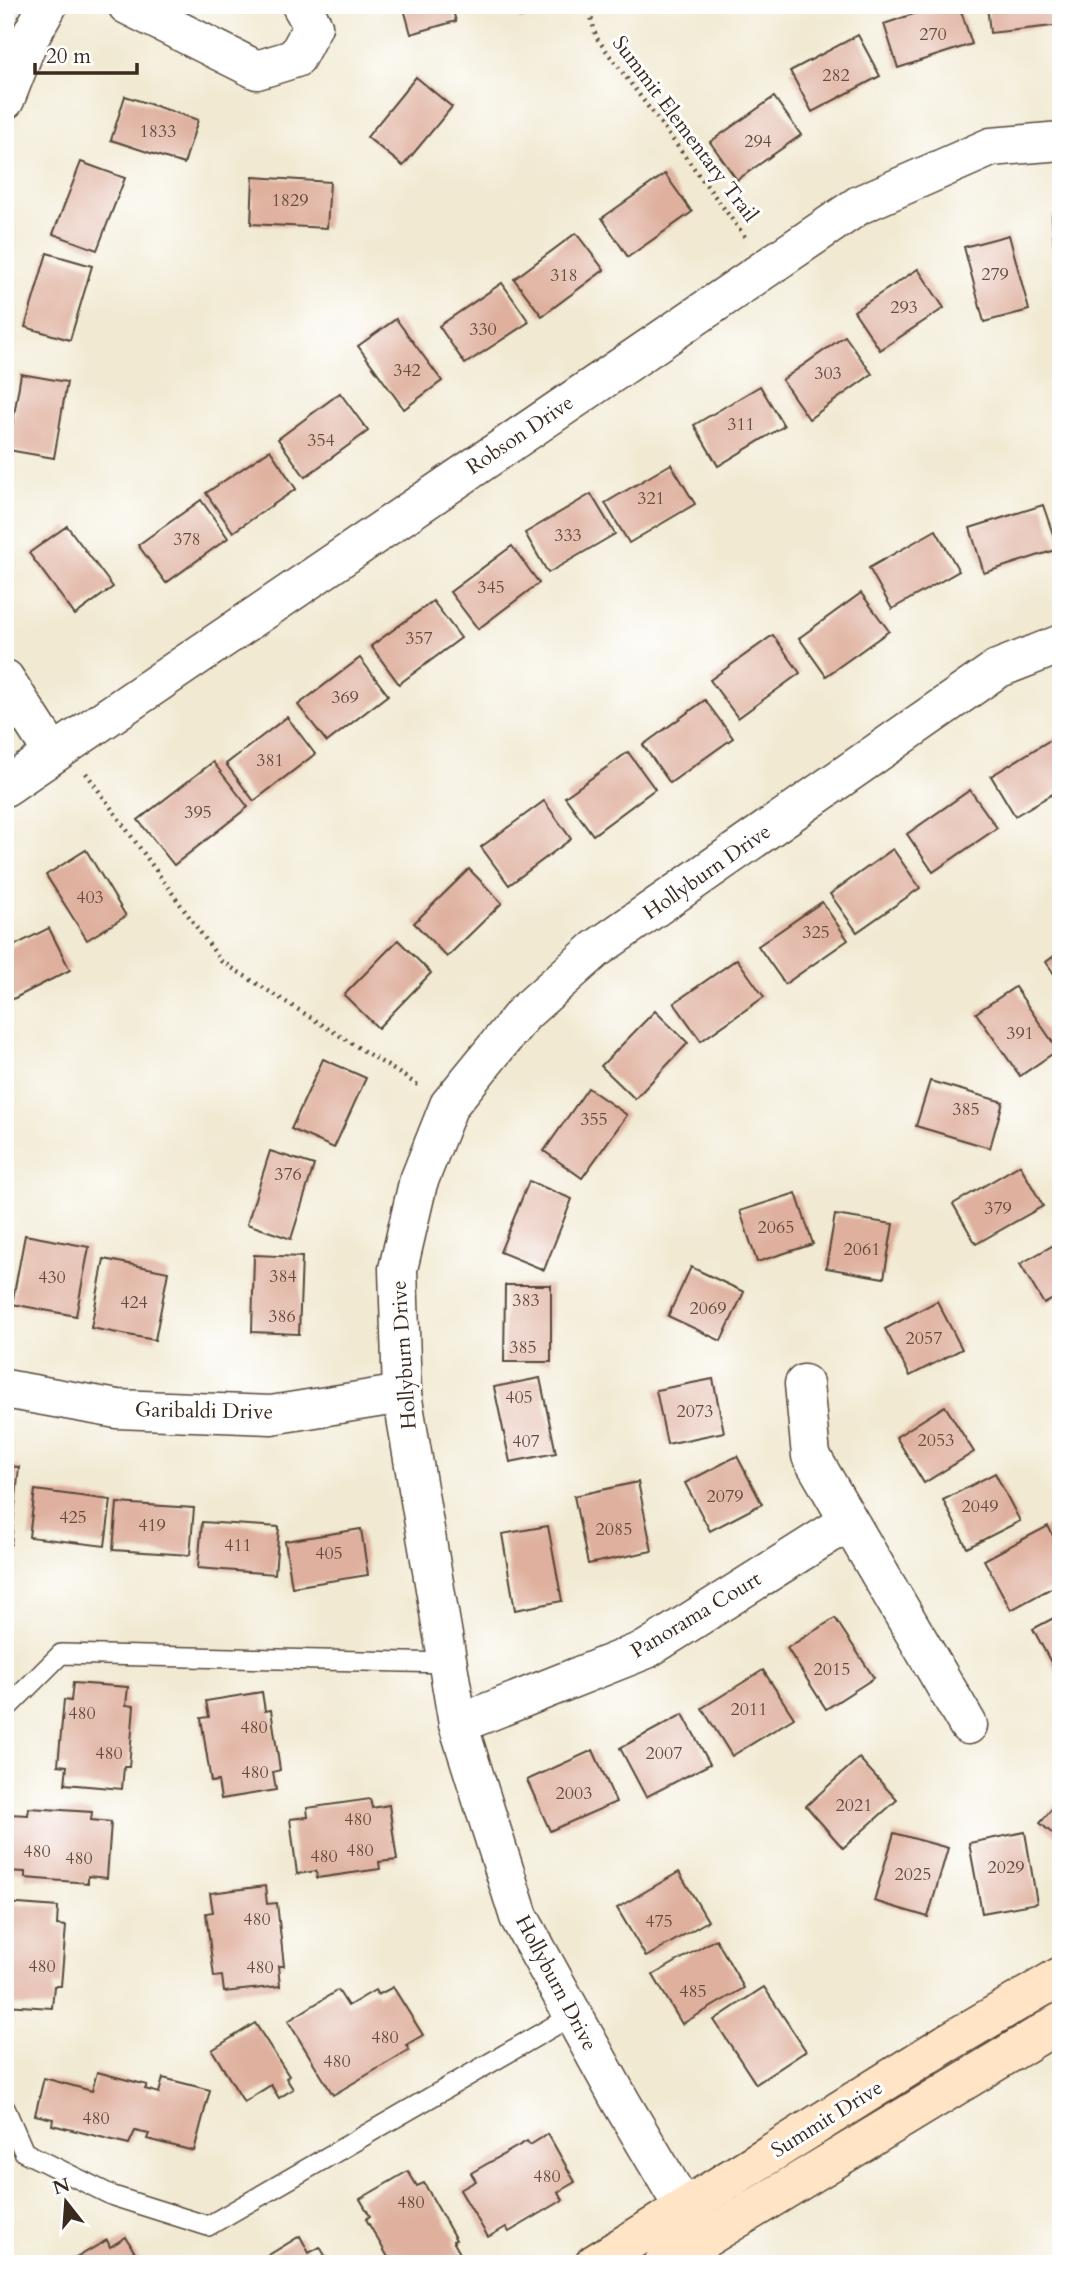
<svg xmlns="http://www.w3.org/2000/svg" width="1066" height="2269" font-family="Cardo,serif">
  <defs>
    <pattern id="water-waves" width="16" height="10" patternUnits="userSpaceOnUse" patternTransform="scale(1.75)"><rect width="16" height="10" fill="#5ecad6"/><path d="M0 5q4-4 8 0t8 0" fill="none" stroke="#4fa4ad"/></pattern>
  </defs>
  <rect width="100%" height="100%" fill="#fff"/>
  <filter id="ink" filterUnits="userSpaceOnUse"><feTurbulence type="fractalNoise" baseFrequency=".0143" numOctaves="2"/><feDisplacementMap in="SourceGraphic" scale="14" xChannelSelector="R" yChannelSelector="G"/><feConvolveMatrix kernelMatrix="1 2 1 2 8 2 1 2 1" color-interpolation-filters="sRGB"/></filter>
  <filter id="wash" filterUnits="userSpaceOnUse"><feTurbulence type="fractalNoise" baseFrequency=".00686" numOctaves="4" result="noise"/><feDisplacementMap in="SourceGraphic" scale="28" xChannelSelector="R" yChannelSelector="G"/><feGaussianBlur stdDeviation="1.57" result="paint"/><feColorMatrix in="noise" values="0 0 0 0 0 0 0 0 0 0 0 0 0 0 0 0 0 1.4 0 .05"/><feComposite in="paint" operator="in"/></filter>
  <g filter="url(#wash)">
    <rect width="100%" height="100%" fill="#f1e9d1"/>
    <polygon fill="url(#water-waves)" stroke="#4c7a7a" stroke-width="2" points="516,5 548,5 548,6 521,18"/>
    <g id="blocks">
      <g fill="#dfb09e">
        <polygon points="403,5 451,5 456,21 411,34"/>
        <polygon points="940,5 959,5 972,44 898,68 884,24"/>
        <polygon points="987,5 1061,5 1061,25 990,33"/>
        <polygon points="858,35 880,76 812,112 790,71"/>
        <polygon points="416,77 452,107 403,166 367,137"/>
        <polygon points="125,96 198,120 184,164 111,140"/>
        <polygon points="774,97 801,135 737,180 710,142"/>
        <polygon points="81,162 125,178 97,250 53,234"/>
        <polygon points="665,174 692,212 628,257 602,218"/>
        <polygon points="253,177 330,182 327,228 251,224"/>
        <polygon points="1061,215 1061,262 1055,263 1052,216"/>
        <polygon points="576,233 604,270 542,316 514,279"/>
        <polygon points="1009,235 1029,310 984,322 964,247"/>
        <polygon points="47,253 92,266 70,340 25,327"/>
        <polygon points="918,269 944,308 880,350 854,311"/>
        <polygon points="502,283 529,322 465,364 439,326"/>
        <polygon points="396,319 442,381 404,409 358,346"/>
        <polygon points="845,336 872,374 809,419 782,380"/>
        <polygon points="21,374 67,382 54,458 8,450"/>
        <polygon points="760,386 784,426 718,466 694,425"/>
        <polygon points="340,393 368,431 305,477 278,439"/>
        <polygon points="270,450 296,489 233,532 206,493"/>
        <polygon points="671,464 695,504 629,543 605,503"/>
        <polygon points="591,494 615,534 548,573 525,533"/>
        <polygon points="201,500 228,538 166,583 138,545"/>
        <polygon points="1043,505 1058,549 984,573 970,528"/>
        <polygon points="67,526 113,587 75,615 29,553"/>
        <polygon points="936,530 959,571 892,609 869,568"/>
        <polygon points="512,546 539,583 478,629 450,592"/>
        <polygon points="861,593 889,631 826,676 799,638"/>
        <polygon points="433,601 461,638 399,684 371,646"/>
        <polygon points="773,635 800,673 738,718 710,680"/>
        <polygon points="360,658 388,695 327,742 298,705"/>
        <polygon points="705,700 733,738 670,783 643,745"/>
        <polygon points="287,717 315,754 254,801 226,764"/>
        <polygon points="1057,736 1061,743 1061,789 1015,816 991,776"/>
        <polygon points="628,752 655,789 593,835 565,797"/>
        <polygon points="213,762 248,807 174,865 138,820"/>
        <polygon points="970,790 997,828 933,872 907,834"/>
        <polygon points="544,801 571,839 509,885 481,847"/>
        <polygon points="893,849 920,888 857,932 830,894"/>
        <polygon points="86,850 126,916 87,940 46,875"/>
        <polygon points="469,869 502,903 447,957 414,923"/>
        <polygon points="822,902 848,940 785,984 758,946"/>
        <polygon points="49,928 70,970 5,1003 5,950"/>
        <polygon points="398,940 431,973 378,1028 344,995"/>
        <polygon points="1061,951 1061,984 1046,962"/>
        <polygon points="737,959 764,997 701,1041 674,1003"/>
        <polygon points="1015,987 1058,1050 1020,1076 976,1013"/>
        <polygon points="655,1011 688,1043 635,1099 601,1066"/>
        <polygon points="323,1059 366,1078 334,1148 291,1129"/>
        <polygon points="930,1081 1003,1102 990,1148 916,1126"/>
        <polygon points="588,1088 627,1115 582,1178 544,1151"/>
        <polygon points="270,1151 314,1165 291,1239 247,1224"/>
        <polygon points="1020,1165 1043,1206 976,1244 953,1204"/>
        <polygon points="529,1181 572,1199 544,1270 500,1252"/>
        <polygon points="796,1193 813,1244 757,1262 740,1211"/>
        <polygon points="835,1215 893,1224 884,1278 826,1268"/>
        <polygon points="25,1235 89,1247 76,1316 12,1304"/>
        <polygon points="1061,1241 1061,1295 1044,1304 1020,1264"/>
        <polygon points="5,1255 11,1256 7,1278 5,1277"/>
        <polygon points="254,1255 302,1257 299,1334 252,1332"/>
        <polygon points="104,1259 168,1272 155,1340 91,1328"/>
        <polygon points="691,1267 744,1292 721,1341 668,1316"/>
        <polygon points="505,1285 551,1285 551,1362 504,1362"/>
        <polygon points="937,1301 962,1349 910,1376 885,1329"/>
        <polygon points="540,1378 556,1453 510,1462 494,1387"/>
        <polygon points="713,1379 724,1432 667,1444 656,1390"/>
        <polygon points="945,1406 974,1452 924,1483 896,1437"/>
        <polygon points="737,1456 762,1504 710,1531 685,1483"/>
        <polygon points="5,1466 19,1467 11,1544 5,1543"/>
        <polygon points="995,1473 1020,1521 967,1548 943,1500"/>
        <polygon points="638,1482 652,1551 588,1564 574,1496"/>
        <polygon points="35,1490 111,1500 105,1546 29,1537"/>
        <polygon points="117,1503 194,1508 190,1555 113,1550"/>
        <polygon points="202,1522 279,1527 275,1574 198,1568"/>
        <polygon points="548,1526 562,1601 515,1610 502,1534"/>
        <polygon points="1048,1526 1061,1550 1061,1583 1011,1610 984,1560"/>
        <polygon points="361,1529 368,1575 292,1587 285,1541"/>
        <polygon points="1061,1614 1061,1681 1033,1629"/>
        <polygon points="835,1618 874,1678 826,1709 787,1648"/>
        <polygon points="763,1670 794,1718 732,1756 702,1708"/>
        <polygon points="73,1683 128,1687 126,1705 134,1706 129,1767 124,1767 122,1789 65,1784 67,1766 58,1765 64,1700 71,1701"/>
        <polygon points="262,1692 265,1711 271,1710 280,1770 273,1772 276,1790 221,1799 218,1781 211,1782 201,1718 209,1717 206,1701"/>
        <polygon points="683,1714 710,1764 646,1797 620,1748"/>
        <polygon points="593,1750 616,1802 550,1831 527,1780"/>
        <polygon points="859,1758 897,1800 843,1848 806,1806"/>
        <polygon points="1061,1798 1061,1841 1040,1823"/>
        <polygon points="370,1799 372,1808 389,1805 397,1860 379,1862 380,1869 317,1878 316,1871 297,1874 290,1819 308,1817 307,1808"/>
        <polygon points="29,1808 92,1812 91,1820 111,1822 107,1878 88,1876 88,1883 25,1878 25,1872 5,1871 9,1814 28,1815"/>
        <polygon points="1025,1832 1037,1903 982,1913 969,1843"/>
        <polygon points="894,1833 948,1848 928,1917 874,1901"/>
        <polygon points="679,1872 708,1921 646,1957 617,1908"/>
        <polygon points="265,1886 267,1904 277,1903 284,1966 278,1966 280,1986 224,1992 222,1976 214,1977 206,1913 213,1912 210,1893"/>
        <polygon points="5,1903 58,1907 57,1925 66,1926 61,1986 54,1986 52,2008 5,2005"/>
        <polygon points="716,1939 744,1988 682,2024 653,1975"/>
        <polygon points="393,1987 423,2035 406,2045 409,2050 333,2095 288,2021 338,1990 348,2006 375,1990 378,1995"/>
        <polygon points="764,1987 806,2051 756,2084 714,2020"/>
        <polygon points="255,2023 289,2076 286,2078 293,2089 279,2098 271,2085 244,2102 212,2050"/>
        <polygon points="97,2072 147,2085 145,2089 159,2093 163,2078 210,2090 194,2151 147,2139 149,2134 135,2131 129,2144 52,2125 53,2119 35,2115 44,2078 92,2091"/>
        <polygon points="548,2134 575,2182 558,2192 563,2200 509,2232 506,2227 488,2237 460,2190 476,2181 471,2173 527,2141 530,2145"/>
        <polygon points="408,2171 417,2186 424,2183 456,2240 453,2241 462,2257 451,2264 392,2264 366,2219 370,2216 360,2199"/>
        <polygon points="300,2236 309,2253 320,2247 330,2264 254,2264"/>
        <polygon points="126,2237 141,2264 66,2264 107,2240 110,2247"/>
      </g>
    </g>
  </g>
  <g filter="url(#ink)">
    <use href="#blocks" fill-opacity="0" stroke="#564739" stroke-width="2"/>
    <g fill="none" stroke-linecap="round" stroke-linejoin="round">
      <defs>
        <g id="service">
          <polyline points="5,1710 61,1654 447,1663"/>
          <polyline points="5,2108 24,2152 113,2196 208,2226 573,2015"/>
        </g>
        <g id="minor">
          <polyline points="127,5 257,70 296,58 313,26 301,5"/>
          <polyline points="5,100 29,39 48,5"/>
          <polyline points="5,679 53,753"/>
          <polyline points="5,787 859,205 991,147 1061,141"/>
          <polyline points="804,1384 811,1456 968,1725"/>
          <polyline points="5,1389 117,1409 271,1415 402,1394"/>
          <polyline points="458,1724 647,1649 848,1522"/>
          <polyline points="701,2237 621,2102 519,1917 458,1724 402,1394 398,1269 418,1183 449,1105 524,1013 596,949 997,669 1061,644"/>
        </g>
        <g id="secondary">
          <polyline points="594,2264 947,2043 1061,1976"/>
          <polyline points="663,2264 1061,2022"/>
        </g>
      </defs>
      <use href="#service" stroke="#564739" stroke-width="22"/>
      <use href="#minor" stroke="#564739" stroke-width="41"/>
      <use href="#secondary" stroke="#564739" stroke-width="41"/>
      <g stroke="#564739" stroke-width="4.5" stroke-dasharray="2 5" stroke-linecap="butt">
        <polyline points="588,5 596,37 746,238"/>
        <polyline points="86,773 221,961 421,1087"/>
      </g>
      <use href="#service" stroke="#fff" stroke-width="19"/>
      <use href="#minor" stroke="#fff" stroke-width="38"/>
      <use href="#secondary" stroke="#ffe4c6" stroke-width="38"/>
    </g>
  </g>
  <g text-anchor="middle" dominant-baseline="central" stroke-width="6" stroke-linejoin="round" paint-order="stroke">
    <g font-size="18" fill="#644c3e">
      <text x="933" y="34">270</text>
      <text x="836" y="75">282</text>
      <text x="158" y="131">1833</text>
      <text x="758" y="141">294</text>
      <text x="290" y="200">1829</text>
      <text x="995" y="274">279</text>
      <text x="564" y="275">318</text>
      <text x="904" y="307">293</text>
      <text x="483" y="329">330</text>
      <text x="407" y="370">342</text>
      <text x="828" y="373">303</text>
      <text x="741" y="424">311</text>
      <text x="321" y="440">354</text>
      <text x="651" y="498">321</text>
      <text x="568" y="535">333</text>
      <text x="187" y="539">378</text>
      <text x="491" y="587">345</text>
      <text x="419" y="638">357</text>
      <text x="345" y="697">369</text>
      <text x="270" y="760">381</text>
      <text x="198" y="812">395</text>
      <text x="90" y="897">403</text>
      <text x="816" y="932">325</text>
      <text x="1020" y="1033">391</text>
      <text x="966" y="1109">385</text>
      <text x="594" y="1119">355</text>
      <text x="288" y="1174">376</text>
      <text x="998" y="1208">379</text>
      <text x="776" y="1227">2065</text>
      <text x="862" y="1249">2061</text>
      <text x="283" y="1276">384</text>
      <text x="52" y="1277">430</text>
      <text x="526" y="1300">383</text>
      <text x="134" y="1302">424</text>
      <text x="708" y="1308">2069</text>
      <text x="282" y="1316">386</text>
      <text x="924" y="1338">2057</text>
      <text x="523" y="1347">385</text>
      <text x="519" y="1397">405</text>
      <text x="695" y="1411">2073</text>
      <text x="936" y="1440">2053</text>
      <text x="526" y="1441">407</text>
      <text x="725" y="1496">2079</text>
      <text x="980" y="1506">2049</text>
      <text x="73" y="1517">425</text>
      <text x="152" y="1525">419</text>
      <text x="614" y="1529">2085</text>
      <text x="238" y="1545">411</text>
      <text x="329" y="1553">405</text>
      <text x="832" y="1669">2015</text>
      <text x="749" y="1709">2011</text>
      <text x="82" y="1713">480</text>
      <text x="254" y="1727">480</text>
      <text x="109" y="1753">480</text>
      <text x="664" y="1753">2007</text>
      <text x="255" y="1772">480</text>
      <text x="574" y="1793">2003</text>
      <text x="854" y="1805">2021</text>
      <text x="358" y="1819">480</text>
      <text x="360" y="1850">480</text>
      <text x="37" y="1851">480</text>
      <text x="324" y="1856">480</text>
      <text x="79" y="1858">480</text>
      <text x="1006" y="1867">2029</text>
      <text x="913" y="1874">2025</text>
      <text x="257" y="1919">480</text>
      <text x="659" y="1921">475</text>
      <text x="42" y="1966">480</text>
      <text x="260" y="1967">480</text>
      <text x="693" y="1991">485</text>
      <text x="385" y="2037">480</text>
      <text x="337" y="2061">480</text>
      <text x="96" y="2118">480</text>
      <text x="547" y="2176">480</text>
      <text x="411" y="2202">480</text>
    </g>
    <g font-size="21" fill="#3b2a1e" stroke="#fff">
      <text transform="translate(685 129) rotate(53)">Summit Elementary Trail</text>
      <text transform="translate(520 435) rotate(-34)">Robson Drive</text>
      <text transform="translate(707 872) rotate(-35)">Hollyburn Drive</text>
      <text transform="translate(404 1355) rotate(-94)">Hollyburn Drive</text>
      <text transform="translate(204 1411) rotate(1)">Garibaldi Drive</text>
      <text transform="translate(696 1615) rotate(-31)">Panorama Court</text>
      <text transform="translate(556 1983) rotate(62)">Hollyburn Drive</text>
      <text transform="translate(827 2119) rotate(-32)">Summit Drive</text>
    </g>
  </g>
  <rect width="1066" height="2269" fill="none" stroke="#fff" stroke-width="28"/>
  <g transform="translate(66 2202) rotate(343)" stroke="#ffffff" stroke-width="5" paint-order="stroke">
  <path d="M0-5L12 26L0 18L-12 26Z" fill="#3b2a1e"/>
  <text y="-10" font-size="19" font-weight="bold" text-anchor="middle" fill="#3b2a1e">N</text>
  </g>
  <path d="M35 63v10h102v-10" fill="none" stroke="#3b2a1e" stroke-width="3.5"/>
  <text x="46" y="63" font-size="21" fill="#3b2a1e" stroke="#ffffff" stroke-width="5" paint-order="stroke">20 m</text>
</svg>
